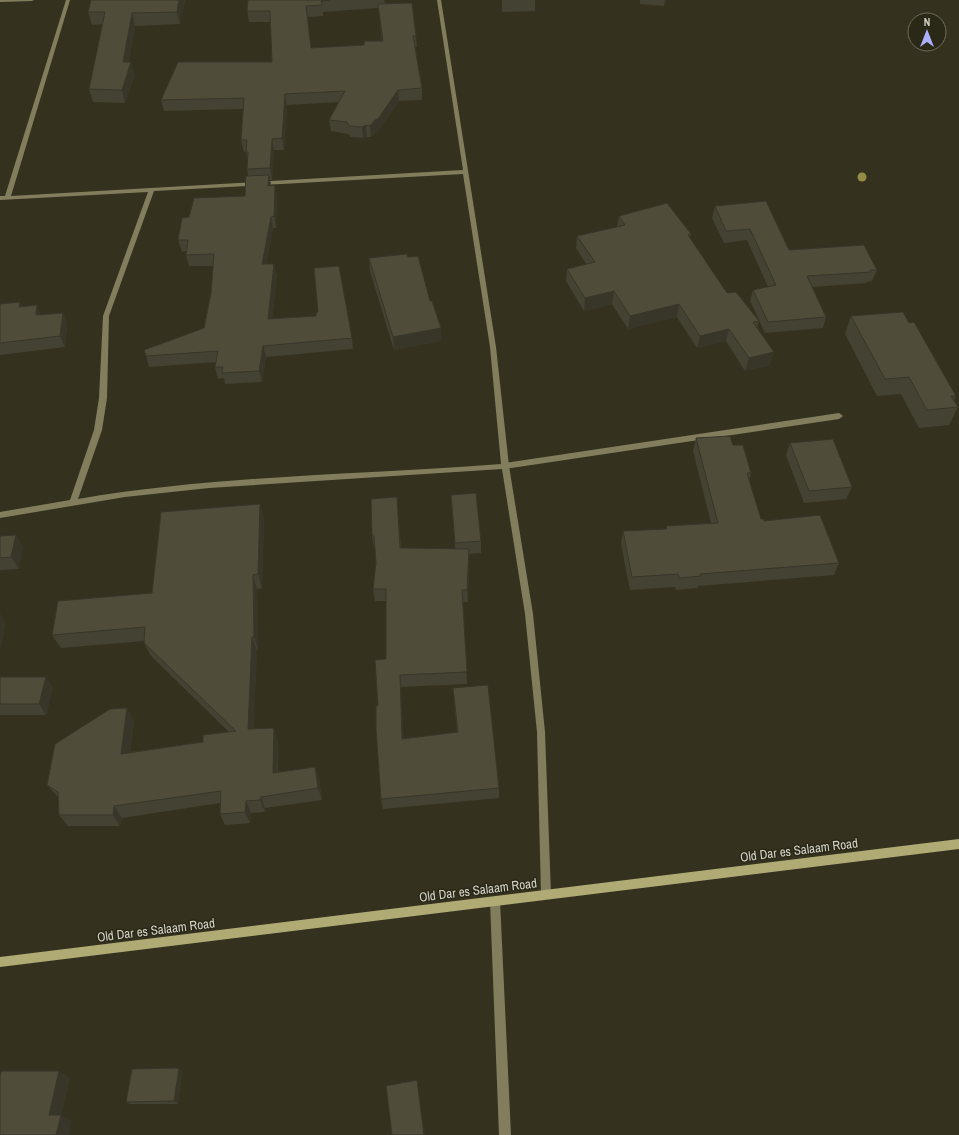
<svg xmlns="http://www.w3.org/2000/svg" width="959" height="1135" font-family="'Archivo Narrow',sans-serif">
  <rect width="100%" height="100%" fill="#34321f"/>
  <g fill="none" stroke-linecap="round" stroke-linejoin="round">
    <polygon fill="#827e5d" fill-rule="evenodd" points="839,413 843,416 839,419 505,469 501,466 505,463"/>
    <g fill="#827e5d" fill-rule="evenodd">
      <polygon points="0,0 34,0 32,1 0,2"/>
      <path d="M66,0H70L11,196L463,170L437,0H441L496,347L509,466L533,614L545,732L551,894L549,897L546,899L543,897L541,894L537,732L525,614L502,469L209,488L125,497L0,518V512L70,500L94,430L99,398L103,316L148,192L0,200V196H5ZM463,174L490,347L501,464C360,475 218,475 78,499L102,430L107,398L109,316L154,191Z"/>
      <polygon points="495,896 498,898 500,901 511,1135 499,1135 490,901 492,898"/>
    </g>
    <polygon fill="#b0aa75" fill-rule="evenodd" points="959,839 959,849 0,967 0,957"/>
  </g>
  <circle fill="#958c46" cx="862" cy="177" r="4.5"/>
  <g fill="#444232" fill-rule="evenodd">
    <polygon points="91,0 185,0 180,24 135,26 129,62 135,75 125,103 93,102 89,89 103,24 92,25 88,12"/>
    <path d="M248,0H384L385,4L416,36L417,47H415L422,88V100L399,101L379,130L376,132L371,137H367L363,138L351,137L348,134L331,131L329,120L339,102L287,105L284,150H274L272,180H270L271,186L275,185L277,197L276,228H273L266,264L277,275L272,319L352,338L353,349L266,357L262,382L225,384L224,378L218,379L215,367L216,362L149,367L146,356L204,328L211,293L213,266H189L186,255V251L182,252L178,240L189,217L245,196L248,176L247,169V159L246,152H244L241,140L243,109L164,111L161,100L272,62L271,22H249L247,11ZM378,8L382,41L364,45L311,48L308,17L323,16V12Z"/>
    <polygon points="502,0 535,0 535,11 502,12"/>
    <polygon points="640,0 667,0 664,6 640,4"/>
    <polygon points="715,206 789,250 877,270 872,281 867,282 867,283 812,287 826,317 823,328 765,333 750,301 753,290 768,287 747,240 724,243 712,218"/>
    <polygon points="619,216 691,234 690,238 727,293 759,321 757,328 770,365 745,371 726,341 697,348 677,317 628,329 612,304 584,311 566,281 567,269 586,264 576,248 577,236 617,227"/>
    <polygon points="369,258 430,301 441,328 441,341 394,350 370,271"/>
    <polygon points="20,302 22,307 41,315 63,313 67,325 65,347 0,355 0,304"/>
    <polygon points="851,316 909,323 956,396 954,401 958,407 949,425 919,428 901,394 877,396 845,334"/>
    <polygon points="696,438 733,445 751,473 749,480 761,519 764,521 839,563 834,575 698,586 698,588 676,590 675,587 630,590 621,544 623,531 666,529 666,526 711,523 693,451"/>
    <polygon points="790,443 852,487 846,499 804,503 786,455"/>
    <polygon points="451,495 481,541 481,553 469,554 468,602 463,602 467,684 401,687 403,739 457,732 454,700 453,688 499,788 499,798 383,809 381,799 378,706 386,659 386,601 375,601 373,589 376,563 375,548 374,549 372,536 397,497 401,548 455,549"/>
    <polygon points="260,504 264,519 262,588 257,589 258,650 257,650 253,729 278,740 278,772 315,767 319,779 322,800 265,808 265,812 251,813 250,823 225,825 220,814 220,803 122,818 120,826 68,826 59,815 58,797 47,785 127,708 134,721 130,752 203,742 229,732 151,656 144,643 144,641 61,648 52,635 152,593"/>
    <polygon points="16,535 23,547 19,569 0,570 0,536"/>
    <polygon points="0,677 53,687 46,715 0,715"/>
    <polygon points="182,1071 178,1104 130,1104 126,1102"/>
  </g>
  <g fill="#373629">
    <polygon points="179,0 185,0 180,24 177,12"/>
    <polygon points="665,0 667,0 664,6"/>
    <polygon points="132,13 135,26 127,75 123,62"/>
    <polygon points="131,62 135,75 125,103 122,90"/>
    <polygon points="398,90 399,101 379,130 376,132 371,137 370,126"/>
    <polygon points="285,94 287,105 284,150 282,138"/>
    <polygon points="366,125 367,137 363,138 362,127"/>
    <polygon points="272,139 274,150 272,180 270,168"/>
    <polygon points="269,175 271,186 268,186"/>
    <polygon points="275,185 277,197 276,228 274,216"/>
    <polygon points="271,217 273,228 264,275 262,264"/>
    <polygon points="274,264 277,275 271,330 268,319"/>
    <polygon points="614,291 612,304 584,311 585,298"/>
    <polygon points="20,302 25,314 19,307"/>
    <polygon points="679,304 677,317 628,329 630,316"/>
    <polygon points="37,305 42,317 36,315"/>
    <polygon points="63,313 67,325 65,347 60,336"/>
    <polygon points="441,328 441,341 394,350 393,337"/>
    <polygon points="729,329 726,341 697,348 700,336"/>
    <polygon points="263,346 266,357 262,382 259,371"/>
    <polygon points="774,352 770,365 745,371 749,358"/>
    <polygon points="397,497 398,510 401,561 400,548"/>
    <polygon points="260,504 264,519 262,588 258,574"/>
    <polygon points="16,535 23,547 19,569 11,557"/>
    <polygon points="469,549 469,562 468,602 467,590"/>
    <polygon points="253,575 257,589 258,650 254,637"/>
    <polygon points="0,613 6,623 0,652"/>
    <polygon points="252,637 257,650 253,742 248,729"/>
    <polygon points="400,675 401,687 404,750 402,739"/>
    <polygon points="46,677 53,687 46,715 39,704"/>
    <polygon points="127,708 134,721 128,766 121,754"/>
    <polygon points="274,728 278,740 277,785 273,773"/>
    <polygon points="315,767 319,779 322,800 318,788"/>
    <polygon points="261,797 265,808 265,812 260,800"/>
    <polygon points="246,801 251,813 250,823 245,812"/>
    <polygon points="114,806 122,818 120,826 113,815"/>
    <polygon points="179,1068 182,1071 178,1104 174,1101"/>
    <polygon points="59,1071 70,1078 62,1115 72,1121 69,1135 56,1135 49,1115"/>
    <polygon points="417,1080 418,1085 425,1135 424,1135"/>
  </g>
  <g fill="#4f4d3a" stroke="#373629">
    <polygon points="91,0 179,0 177,12 132,13 123,62 131,62 122,90 89,89 105,12 88,12"/>
    <polygon points="248,0 330,0 321,1 322,5 306,6 311,48 364,45 364,41 383,41 378,4 412,3 416,36 413,36 422,88 398,90 378,119 375,120 370,126 366,125 362,127 349,126 347,122 329,120 345,91 285,94 282,138 272,139 270,168 247,169 248,152 246,152 247,140 241,140 244,98 161,100 178,62 272,62 270,11 247,11"/>
    <polygon points="269,175 268,186 275,185 274,216 271,217 262,264 274,264 268,319 316,316 316,313 318,312 314,268 339,266 352,338 263,346 259,371 222,373 223,367 215,367 218,351 146,356 144,350 204,328 211,293 214,254 186,255 188,240 178,240 182,218 189,217 194,198 245,196 246,176"/>
    <polygon points="766,201 789,250 864,245 877,270 870,270 871,272 807,276 826,317 768,322 753,290 776,285 750,229 726,231 715,206"/>
    <polygon points="667,203 691,234 688,235 727,293 736,292 759,321 753,322 774,352 749,358 729,329 700,336 679,304 630,316 614,291 585,298 567,269 595,262 577,236 625,225 619,216"/>
    <polygon points="407,254 408,257 418,256 430,301 432,301 441,328 393,337 369,258"/>
    <polygon points="20,302 19,307 37,305 36,315 63,313 60,336 0,343 0,304"/>
    <polygon points="903,312 909,323 914,322 956,396 951,396 958,407 927,410 909,377 885,379 851,316"/>
    <polygon points="730,436 733,445 743,445 751,473 747,473 761,519 764,519 764,521 820,515 839,563 700,574 701,576 679,578 678,574 632,577 623,531 667,529 666,526 718,523 696,438"/>
    <polygon points="833,439 852,487 809,491 790,443"/>
    <polygon points="476,493 481,541 455,543 451,495"/>
    <polygon points="397,497 400,548 469,549 467,590 462,590 467,672 400,675 402,739 458,732 453,688 488,685 499,788 381,799 376,730 376,706 378,706 375,660 386,659 386,589 373,589 376,563 374,536 372,536 371,499"/>
    <polygon points="260,504 258,574 253,575 254,637 252,637 248,729 274,728 273,773 315,767 318,788 261,797 260,800 246,801 245,812 220,814 221,791 114,806 113,815 59,815 58,792 47,785 55,744 110,709 127,708 121,754 203,742 203,735 236,731 144,643 145,627 52,635 58,601 152,593 161,512"/>
    <polygon points="16,535 11,557 0,558 0,536"/>
    <polygon points="0,677 46,677 39,704 0,704"/>
    <polygon points="179,1068 174,1101 126,1102 132,1069"/>
    <polygon points="1,1071 59,1071 49,1115 61,1115 56,1135 0,1135 0,1076"/>
    <polygon points="417,1080 424,1135 392,1135 386,1086"/>
  </g>
  <g text-anchor="middle" dominant-baseline="central" stroke-width="3" stroke-linejoin="round" paint-order="stroke">
    <g font-size="13" fill="#d3d2c7" stroke="#2a2816">
      <text transform="translate(799 850) rotate(-7)">Old Dar es Salaam Road</text>
      <text transform="translate(478 890) rotate(-7)">Old Dar es Salaam Road</text>
      <text transform="translate(156 930) rotate(-7)">Old Dar es Salaam Road</text>
    </g>
  </g>
  <g transform="translate(927 32)"><circle r="19" fill="#2a2816" stroke="#6e6c5d"/>
  <path d="M0-3L7 15L0 10L-7 15Z" fill="#acaffb"/>
  <text y="-6" font-size="11" font-weight="bold" text-anchor="middle" fill="#d3d2c7">N</text>
  </g>
</svg>
